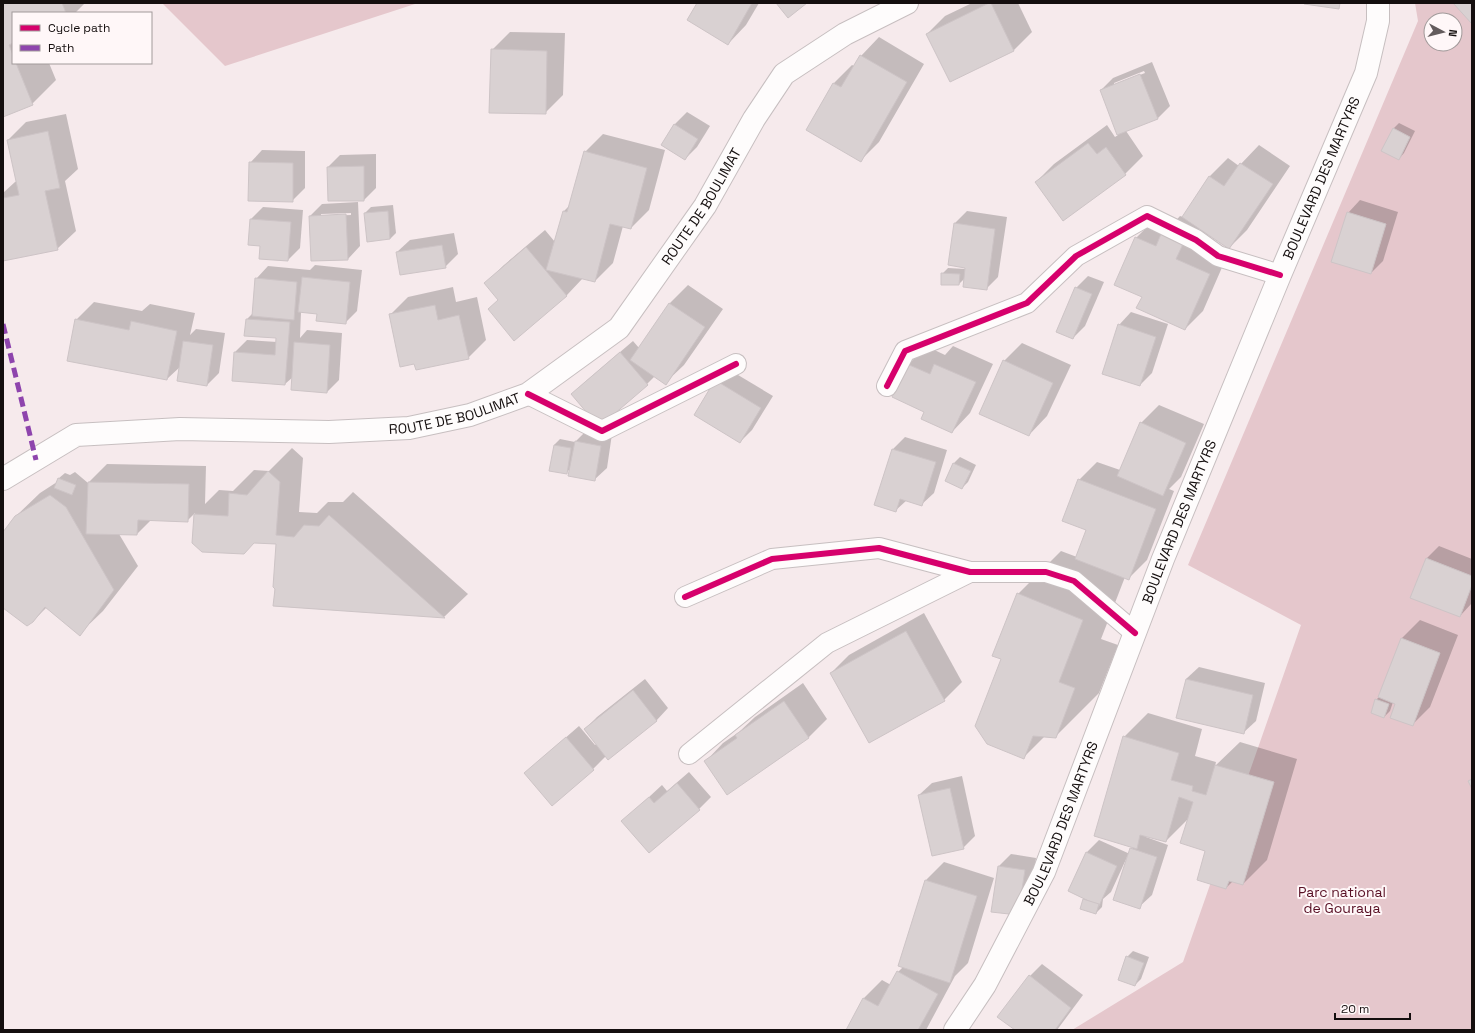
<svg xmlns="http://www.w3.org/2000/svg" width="1475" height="1033" font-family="'Space Grotesk',sans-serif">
  <rect width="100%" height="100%" fill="#f6eaec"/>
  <g fill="#e5c7cc" fill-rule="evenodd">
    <polygon points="162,3 418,3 225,66"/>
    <path d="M1415,3H1472V1030H1072L1183,962L1301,625L1188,565L1418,21ZM1431,20H1455V44H1431Z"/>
  </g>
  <g fill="#0003" fill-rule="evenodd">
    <polygon points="3,3 85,3 75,13 13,13 13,63 49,63 56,80 32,104 3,116"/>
    <polygon points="698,3 759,3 746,25 728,44"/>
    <polygon points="972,3 1018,3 1032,32 1014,50 950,81 927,34 945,16"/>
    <polygon points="510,32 565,33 563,95 545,113 492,50"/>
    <polygon points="879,37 924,64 879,142 861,160 808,129 834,83 852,65 854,66 861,56"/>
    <path d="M1152,62L1170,106L1158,118L1126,131L1143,156L1125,174L1036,182L1054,164L1107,125L1115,137L1118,135L1101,90L1113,78ZM1144,71L1145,73L1114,85V83Z"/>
    <polygon points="687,112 710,126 697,147 685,159 662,145 675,124"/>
    <polygon points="66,114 78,169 65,181 76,231 57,249 3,256 3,193 15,182 17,181 8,140 26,122"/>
    <polygon points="1399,123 1415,131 1404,153 1399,159 1393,129"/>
    <polygon points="603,134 665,150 649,210 631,228 623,226 613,263 595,281 583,278 567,295 515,339 499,300 486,283 504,265 545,230 555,242 564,211 570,205 585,152"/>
    <polygon points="1259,145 1290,166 1247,230 1229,248 1200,228 1194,241 1227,256 1203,311 1185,329 1143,297 1136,238 1154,220 1170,227 1180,216 1183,217 1210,176 1228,158 1239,166"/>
    <polygon points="262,150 305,151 305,188 292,201 250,163"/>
    <polygon points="376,154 376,188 364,200 329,200 328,167 340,155"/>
    <polygon points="1360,200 1398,212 1383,261 1371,273 1348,213"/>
    <path d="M358,202L360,246L348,259L312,260L310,216L322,204ZM351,213V215L321,216V214Z"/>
    <polygon points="393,205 396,233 390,239 365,213 371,207"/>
    <polygon points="263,207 303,210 300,248 288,260 261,245 251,219"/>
    <polygon points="967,211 1007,217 998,277 986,289 965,278 959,284 942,274 948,268 966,269 955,223"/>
    <polygon points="454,233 458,254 445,267 397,252 410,240"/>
    <polygon points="315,265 362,270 357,311 345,323 318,313 301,312 300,338 307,330 342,333 339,380 327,392 293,377 285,384 235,352 247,340 277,342 278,337 247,319 253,313 256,279 268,266 310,270"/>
    <polygon points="1088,276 1104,282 1085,326 1073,338 1076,288"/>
    <polygon points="688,285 723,309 684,365 665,383 655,376 647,384 572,394 585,382 633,341 639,348 670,303"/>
    <polygon points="453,287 456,302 477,297 486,340 468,358 390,315 408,297"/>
    <polygon points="94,302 142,311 150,304 195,313 190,335 196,329 225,333 219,373 207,385 181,366 167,379 76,320"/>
    <polygon points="1131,312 1168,324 1152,373 1140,385 1119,325"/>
    <polygon points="1022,343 1071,365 1047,416 1029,435 1004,361"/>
    <polygon points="926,346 945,355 953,346 993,364 970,413 952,432 926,412 908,365"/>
    <polygon points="728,369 773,396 752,430 740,442 695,415"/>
    <polygon points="1159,405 1204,424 1181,477 1169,489 1174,491 1147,560 1129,578 1125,577 1101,639 1118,645 1099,693 1055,737 1045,736 1024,757 1002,659 1018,594 1061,551 1077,557 1087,529 1079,480 1097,462 1120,470 1141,423"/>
    <polygon points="588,429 612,434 607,468 594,480 570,469 566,473 554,445 560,439 575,442"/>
    <polygon points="905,437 947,450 934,493 921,505 907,500 895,511 875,504 893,449"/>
    <polygon points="292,448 303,458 299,512 317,513 328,502 343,502 353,492 468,594 444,617 274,606 277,544 255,542 193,543 195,513 187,521 151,520 137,534 119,534 138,566 103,611 79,634 47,607 33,621 3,607 3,533 15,517 40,493 57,482 59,478 65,473 70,475 75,472 88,483 107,464 206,466 205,504 219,490 233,491 254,470 269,471"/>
    <polygon points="960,457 976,465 968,482 962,488 946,480 954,463"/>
    <polygon points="1439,546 1472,559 1472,603 1460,616 1426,559"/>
    <polygon points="924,613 962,682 944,700 831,673 849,655"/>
    <polygon points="1420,620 1458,635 1430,707 1412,725 1396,703 1393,702 1390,711 1384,717 1376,700 1380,696 1402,638"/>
    <polygon points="1199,667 1265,683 1256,721 1243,733 1186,679"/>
    <polygon points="645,679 668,708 656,721 606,756 593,769 552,804 525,773 579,726 595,745 597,744 585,729 597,717"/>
    <polygon points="803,683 827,719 809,737 727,793 705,762 723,743 739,732 755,717"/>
    <polygon points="1148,713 1202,729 1195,756 1216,762 1215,766 1240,742 1297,759 1267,860 1243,884 1233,881 1226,888 1189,818 1166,841 1147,836 1146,837 1168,845 1152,895 1139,907 1129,856 1128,855 1111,892 1103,899 1102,907 1096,913 1084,899 1085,898 1069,891 1087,852 1099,840 1130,854 1133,847 1124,737"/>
    <polygon points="689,772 711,797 699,809 623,821 662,785 667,791"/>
    <polygon points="962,776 975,836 963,848 919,795 932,783"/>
    <polygon points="1011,854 1036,858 1030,902 999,866"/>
    <polygon points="944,862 994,878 968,963 955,976 926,1030 847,1030 864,998 882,980 891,985 898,972 903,967 926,880"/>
    <polygon points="1133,951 1149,957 1141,979 1135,985 1127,957"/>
    <polygon points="1042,964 1083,995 1057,1030 1016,1030 1030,976"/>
  </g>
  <g fill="#d9d1d2" stroke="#cdc4c6">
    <polygon points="3,3 62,3 66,13 13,13 13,43 9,45 13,55 13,63 16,63 33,105 3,117"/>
    <polygon points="697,3 752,3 728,45 687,20"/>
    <polygon points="776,3 807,3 788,18"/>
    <polygon points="989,3 991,3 1014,51 950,82 926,34"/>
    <polygon points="1305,3 1340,3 1339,9 1304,4"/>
    <polygon points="1453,3 1472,3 1472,24"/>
    <polygon points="491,49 547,51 546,114 489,113"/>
    <polygon points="860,55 907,82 861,162 806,130 833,83 841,87"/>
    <polygon points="1140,74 1158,119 1117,135 1100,90"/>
    <polygon points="674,124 698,139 685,160 661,145"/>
    <polygon points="1393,128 1410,137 1399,160 1381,151"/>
    <polygon points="48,131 60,188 45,191 58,250 3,261 3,198 19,195 7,140"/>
    <polygon points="1088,143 1097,154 1106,147 1126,175 1063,221 1035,182"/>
    <polygon points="584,151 647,168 631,229 610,224 595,282 546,270 563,211 567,212"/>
    <polygon points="249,162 293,163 293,202 248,201"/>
    <polygon points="1240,163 1273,184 1229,249 1182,217 1209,176 1224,186"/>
    <polygon points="364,166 364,201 328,201 327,167"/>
    <polygon points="388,211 390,239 367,242 364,213"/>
    <polygon points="1347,212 1386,224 1371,274 1331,262"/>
    <polygon points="346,214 348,260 311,261 309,216"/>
    <polygon points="250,219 291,222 288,261 259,259 260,246 248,245"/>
    <polygon points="954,223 995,229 987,290 963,287 965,268 948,265"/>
    <polygon points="1161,234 1183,244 1176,259 1210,274 1185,330 1136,308 1142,297 1114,285 1135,237 1156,246"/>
    <polygon points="442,245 446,268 400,275 396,252"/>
    <polygon points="526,247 567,296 514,341 488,309 498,300 484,283"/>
    <polygon points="941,273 960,274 959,285 941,285"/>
    <polygon points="302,277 350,282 346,324 316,321 317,314 298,312"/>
    <polygon points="255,278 297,282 294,320 252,316"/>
    <polygon points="1075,287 1092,294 1073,339 1056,332"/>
    <polygon points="669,303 705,327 666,385 630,360"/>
    <polygon points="435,305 438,320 459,315 469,359 416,370 414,364 400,367 389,314"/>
    <polygon points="75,319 129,330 131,321 177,331 167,380 67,361"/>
    <polygon points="246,319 290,322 285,385 232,381 234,352 275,355 276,338 244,336"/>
    <polygon points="1118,324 1156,337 1140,386 1102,374"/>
    <polygon points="183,341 213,345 207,386 177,381"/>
    <polygon points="294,342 330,345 327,393 291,390"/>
    <polygon points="620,352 648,385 599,427 571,394"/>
    <polygon points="1003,360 1053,383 1029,436 979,414"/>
    <polygon points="907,364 930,374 934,364 976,382 952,433 921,419 924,412 892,397"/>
    <polygon points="715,380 761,408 740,443 694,415"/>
    <polygon points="1140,422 1186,443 1163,496 1117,476"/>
    <polygon points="575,441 601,446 595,481 568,476"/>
    <polygon points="554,445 571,448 567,474 549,471"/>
    <polygon points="892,449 936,462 922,506 900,499 896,512 874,505"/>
    <polygon points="953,463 971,471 962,489 945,481"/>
    <polygon points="268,471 280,482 276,535 294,537 304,525 319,526 329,515 445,618 273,606 275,589 273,587 276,544 254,543 244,554 202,552 192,543 194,514 228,516 229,493 247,495"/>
    <polygon points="58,478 76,485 72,495 54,488"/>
    <polygon points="1078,479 1156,509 1129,580 1075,559 1086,530 1062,521"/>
    <polygon points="88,482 189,484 188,522 138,520 137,535 86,534"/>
    <polygon points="50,495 66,507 114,590 80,636 45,607 33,622 27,626 3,608 3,532 15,516"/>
    <polygon points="1426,558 1472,576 1472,585 1460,617 1410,598"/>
    <polygon points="1017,593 1083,620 1059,682 1075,688 1056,738 1033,736 1024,759 987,744 975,726 1001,659 992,656"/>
    <polygon points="906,631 945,701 869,743 830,673"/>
    <polygon points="1401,638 1440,653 1413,726 1390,718 1395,704 1378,697"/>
    <polygon points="1186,679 1253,695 1244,734 1176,718"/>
    <polygon points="633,690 657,721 608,760 584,729"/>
    <polygon points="1375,699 1389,704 1384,718 1371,713"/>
    <polygon points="784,701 809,738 727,795 704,761 737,738 735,735"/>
    <polygon points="1123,736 1179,753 1171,780 1193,786 1192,791 1206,795 1215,765 1274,782 1243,885 1229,881 1226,889 1197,880 1205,851 1180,843 1193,802 1179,797 1166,842 1140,835 1137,849 1094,836"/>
    <polygon points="566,737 594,770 552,806 524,773"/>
    <polygon points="1472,779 1472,789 1468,781"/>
    <polygon points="677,783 700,810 649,853 621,821 649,797 654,803"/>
    <polygon points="950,788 964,849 932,856 918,795"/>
    <polygon points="1130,848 1157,857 1140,909 1113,900"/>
    <polygon points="1086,852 1117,866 1099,906 1068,891"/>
    <polygon points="998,866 1025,870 1018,915 991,912"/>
    <polygon points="925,880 977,896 950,983 898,966"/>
    <polygon points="1083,899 1099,904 1096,914 1080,909"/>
    <polygon points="1126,956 1144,963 1135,986 1118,980"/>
    <polygon points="897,971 938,994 918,1030 846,1030 863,998 878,1006"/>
    <polygon points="1029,975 1071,1008 1055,1030 1015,1030 997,1017"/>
  </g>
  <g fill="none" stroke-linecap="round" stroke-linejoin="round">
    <defs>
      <g id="minor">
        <polyline points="887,386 905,351 1027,303 1076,256 1147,216 1196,240 1218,256 1280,275"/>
        <polyline points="528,394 602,431 736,364"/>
        <polyline points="685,597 772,559 879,548 970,572 1046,572 1074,581 1135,633"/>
        <polyline points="689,754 827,643 970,572"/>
      </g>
      <g id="secondary">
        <path id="s1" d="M955,1030L985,985L1044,872L1163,559L1280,275L1366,73L1378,21V3"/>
      </g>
      <g id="primary">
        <path id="s2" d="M3,479L76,435L180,429L329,432L409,428L470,415L528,394L619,328L705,206L754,119L784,74L845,34L907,3"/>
      </g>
    </defs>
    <use href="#minor" stroke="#c7bfc0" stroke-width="22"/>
    <use href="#secondary" stroke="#c7bfc0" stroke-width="24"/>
    <use href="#primary" stroke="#c7bfc0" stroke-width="24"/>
    <use href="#minor" stroke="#fefcfc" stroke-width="20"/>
    <use href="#secondary" stroke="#fefcfc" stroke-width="22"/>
    <use href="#primary" stroke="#fefcfc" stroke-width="22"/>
    <polyline stroke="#8e44ad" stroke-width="5" stroke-dasharray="10 5" stroke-linecap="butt" points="3,324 36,460"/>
    <defs>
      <g id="cycleway">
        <polyline points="887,386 905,351 1027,303 1076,256 1147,216 1196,240 1218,256 1280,275"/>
        <polyline points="528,394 602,431 736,364"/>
        <polyline points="685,597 772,559 879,548 970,572 1046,572 1074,581 1135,633"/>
      </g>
    </defs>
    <use href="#cycleway" stroke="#fff7f8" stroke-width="8"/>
    <use href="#cycleway" stroke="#d6006c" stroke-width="6"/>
  </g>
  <g text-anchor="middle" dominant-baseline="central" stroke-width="4" stroke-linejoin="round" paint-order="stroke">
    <g font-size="14" fill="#140e0e" stroke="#fff7f8">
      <text stroke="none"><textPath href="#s1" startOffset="929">BOULEVARD DES MARTYRS</textPath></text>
      <text stroke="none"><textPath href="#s2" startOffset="802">ROUTE DE BOULIMAT</textPath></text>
      <text stroke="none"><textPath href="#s2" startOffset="466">ROUTE DE BOULIMAT</textPath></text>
      <text stroke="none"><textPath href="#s1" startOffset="557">BOULEVARD DES MARTYRS</textPath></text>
      <text stroke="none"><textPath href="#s1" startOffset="233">BOULEVARD DES MARTYRS</textPath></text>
    </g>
    <g font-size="14" fill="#580f24" stroke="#fff7f8">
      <text x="1342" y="892">Parc national<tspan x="1342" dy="16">de Gouraya</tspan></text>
    </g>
  </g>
  <rect width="1475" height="1033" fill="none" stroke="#140e0e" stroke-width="8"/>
  <rect x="12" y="12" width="140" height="52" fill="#fff7f8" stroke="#a19a9a"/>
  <rect x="20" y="25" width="20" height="6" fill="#d6006c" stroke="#a19a9a"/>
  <text x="48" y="32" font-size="12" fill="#140e0e">Cycle path</text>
  <rect x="20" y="45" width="20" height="6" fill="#8e44ad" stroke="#a19a9a"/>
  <text x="48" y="52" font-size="12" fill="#140e0e">Path</text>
  <g transform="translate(1443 32) rotate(97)"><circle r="19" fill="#fff7f8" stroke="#a19a9a"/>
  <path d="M0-3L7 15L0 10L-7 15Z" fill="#635b5c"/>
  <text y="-6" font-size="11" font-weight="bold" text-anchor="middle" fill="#140e0e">N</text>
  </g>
  <path d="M1335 1013v6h75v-6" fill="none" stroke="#140e0e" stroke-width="2"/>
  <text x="1341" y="1013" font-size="12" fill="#140e0e" stroke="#fff7f8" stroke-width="3" paint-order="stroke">20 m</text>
</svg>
